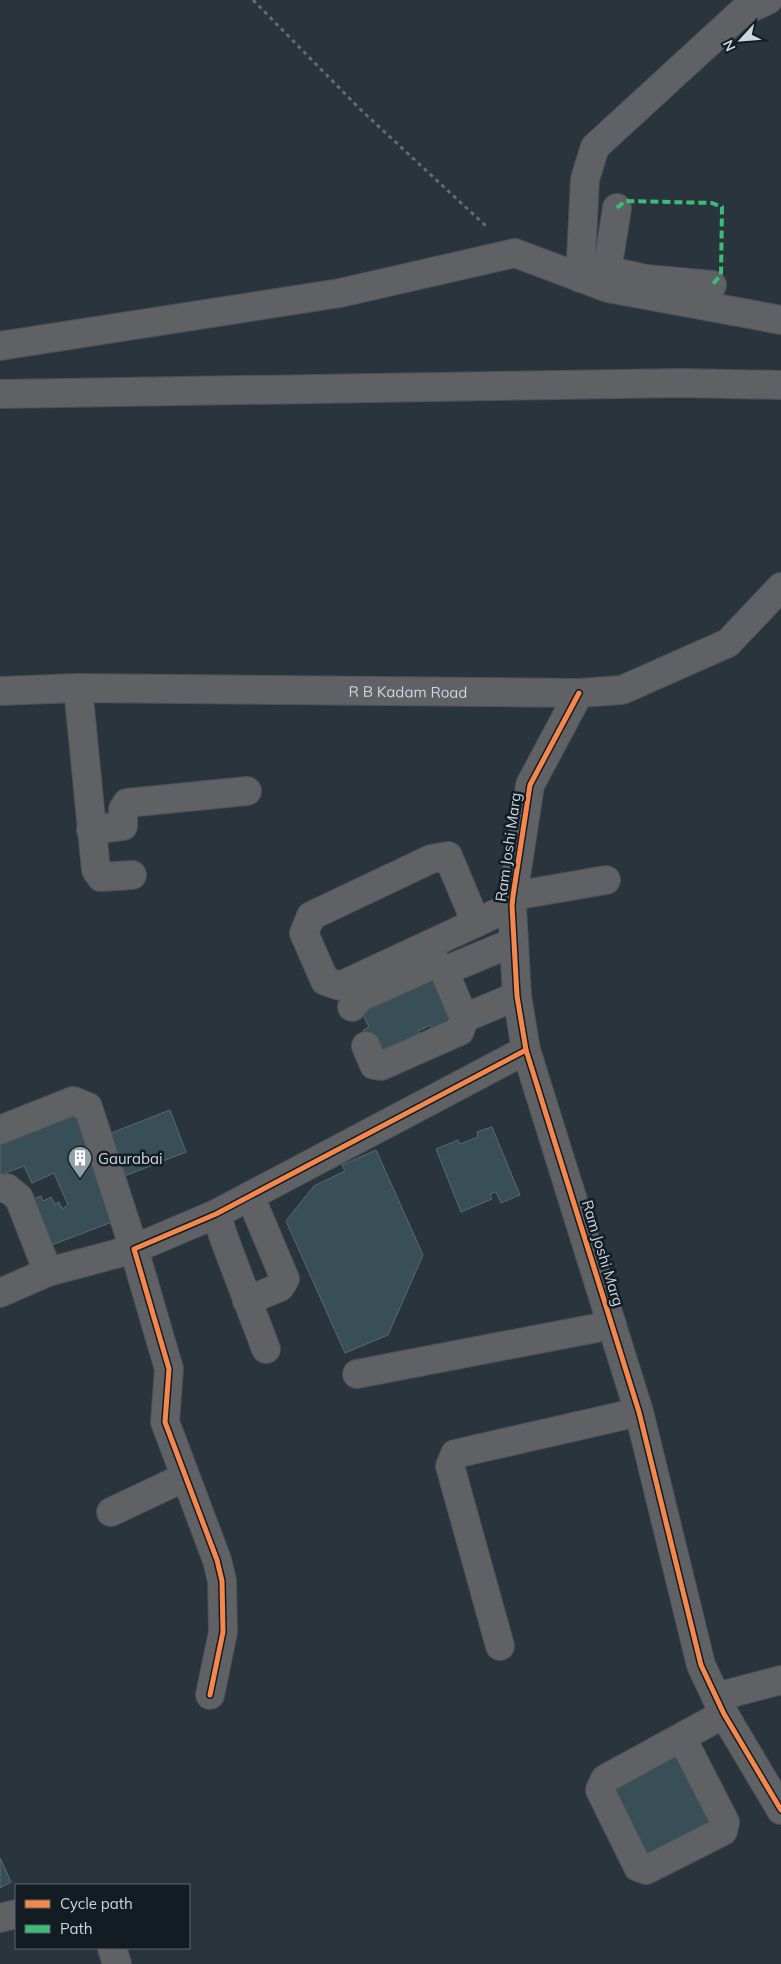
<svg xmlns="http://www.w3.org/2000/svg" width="781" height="1964" font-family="Mulish,sans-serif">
  <rect width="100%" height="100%" fill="#29343d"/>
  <g fill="#384f57" stroke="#5d686e">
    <polygon points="429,973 455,1026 434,1033 430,1025 418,1031 419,1034 378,1060 363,1030 369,1027 358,1005"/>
    <polygon points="170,1110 186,1152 122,1177 106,1135"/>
    <polygon points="77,1113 120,1219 49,1246 33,1199 41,1196 43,1201 51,1197 55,1204 59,1202 62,1209 68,1205 54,1173 32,1183 24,1166 0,1175 0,1139"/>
    <polygon points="492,1127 520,1195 501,1203 496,1192 490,1194 492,1199 461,1212 436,1149 458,1140 460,1144 478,1137 477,1132"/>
    <polygon points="376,1150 423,1255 388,1335 345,1353 286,1221 314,1186 345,1171 342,1165"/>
    <polygon points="683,1748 721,1825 645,1862 607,1785"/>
    <polygon points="0,1858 11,1882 0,1888"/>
  </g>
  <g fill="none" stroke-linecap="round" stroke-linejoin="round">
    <defs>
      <g id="minor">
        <polyline points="617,208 608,265 614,272 646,279"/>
        <polyline points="580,278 585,179 595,147 742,12 768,0"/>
        <polyline points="646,279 712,285"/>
        <polyline points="0,346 340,293 515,253 608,288 781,320"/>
        <polyline points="0,394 682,383 781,385"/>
        <polyline points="78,688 96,870 101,877 132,875"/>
        <polyline points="579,693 530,785 513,896 512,906 517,996 526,1050 639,1412 701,1665 724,1714 781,1810"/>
        <polyline points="91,830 123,826 123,809 127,803 247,791"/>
        <polyline points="513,896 606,880"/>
        <polyline points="476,923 448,856 431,859 311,916 304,933 325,981 340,986 512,906"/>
        <polyline points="444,971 464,1018"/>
        <polyline points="352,1007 359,998 437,963 444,971 514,942"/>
        <polyline points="366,1046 374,1065 381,1066 460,1031 464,1018 517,996"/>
        <polyline points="0,1130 73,1101 88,1107 134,1249 48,1272 0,1293"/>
        <polyline points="0,1188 7,1188 19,1198 48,1272"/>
        <polyline points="216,1214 225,1241 266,1349"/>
        <polyline points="247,1301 280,1287 285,1279 250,1196"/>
        <polyline points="357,1374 612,1325"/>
        <polyline points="111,1512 185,1477"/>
        <polyline points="500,1646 450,1466 455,1454 639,1412"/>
        <polyline points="210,1695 223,1632 222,1581 217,1560 165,1422 169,1369 134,1249 216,1214 526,1050"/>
        <polyline points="716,1697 781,1680"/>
        <polyline points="682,1738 725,1822 723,1831 646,1870 638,1867 600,1790 605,1779 724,1714"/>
        <polyline points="0,1918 16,1914"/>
        <polyline points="112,1948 117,1964"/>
      </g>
      <g id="tertiary">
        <path id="s1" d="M0,691L78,688L579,693L622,690L728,643L781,587"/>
      </g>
    </defs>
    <use href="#minor" stroke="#485159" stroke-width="30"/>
    <use href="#tertiary" stroke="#485159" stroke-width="30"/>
    <polyline stroke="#646a6d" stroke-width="3" stroke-dasharray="4 4" stroke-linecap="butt" points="253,0 362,111 487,227"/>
    <use href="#minor" stroke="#5f6165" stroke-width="28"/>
    <use href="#tertiary" stroke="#5f6165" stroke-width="28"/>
    <polyline stroke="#3abd76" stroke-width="4" stroke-dasharray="8 4" stroke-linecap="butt" points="617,208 625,201 712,203 722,207 721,275 712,285"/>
    <defs>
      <g id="cycleway">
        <polyline points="579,693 530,785 513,896 512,906 517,996 526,1050 639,1412 701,1665 724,1714 781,1810"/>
        <polyline points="210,1695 223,1632 222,1581 217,1560 165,1422 169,1369 134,1249 216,1214 526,1050"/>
      </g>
    </defs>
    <use href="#cycleway" stroke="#131c23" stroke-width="8"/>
    <use href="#cycleway" stroke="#f5874c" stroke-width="5"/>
  </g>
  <defs>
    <symbol id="building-pin" viewBox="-11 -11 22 30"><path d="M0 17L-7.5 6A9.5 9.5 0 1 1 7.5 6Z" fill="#929ea8" stroke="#131c23"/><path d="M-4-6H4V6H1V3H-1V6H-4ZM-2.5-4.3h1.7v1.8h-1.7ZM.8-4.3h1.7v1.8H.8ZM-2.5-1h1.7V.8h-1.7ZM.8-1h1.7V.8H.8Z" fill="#fff"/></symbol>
  </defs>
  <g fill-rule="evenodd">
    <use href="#building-pin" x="66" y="1144" width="28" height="38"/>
  </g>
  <g text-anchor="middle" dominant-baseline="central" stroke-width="5" stroke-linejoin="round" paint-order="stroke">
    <g font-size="15" fill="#cad7e1" stroke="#131c23">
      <text stroke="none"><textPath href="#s1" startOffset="408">R B Kadam Road</textPath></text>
      <text transform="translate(508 847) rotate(-82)">Ram Joshi Marg</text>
      <text transform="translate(603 1253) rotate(73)">Ram Joshi Marg</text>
    </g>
    <g font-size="15" fill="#cad7e1" stroke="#131c23" text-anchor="start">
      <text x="98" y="1158">Gaurabai</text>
    </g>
  </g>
  <rect x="15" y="1884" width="175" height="65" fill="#131c23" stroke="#5c676f"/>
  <rect x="25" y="1900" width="25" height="8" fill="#f5874c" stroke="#5c676f"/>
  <text x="60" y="1909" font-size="15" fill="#cad7e1">Cycle path</text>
  <rect x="25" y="1925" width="25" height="8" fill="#3abd76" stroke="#5c676f"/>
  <text x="60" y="1934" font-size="15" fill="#cad7e1">Path</text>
  <g transform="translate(741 40) rotate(244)" stroke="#131c23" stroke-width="4" paint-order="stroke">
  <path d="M0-4L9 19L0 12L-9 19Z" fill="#cad7e1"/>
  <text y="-8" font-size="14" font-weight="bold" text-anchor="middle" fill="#cad7e1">N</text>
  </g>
</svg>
